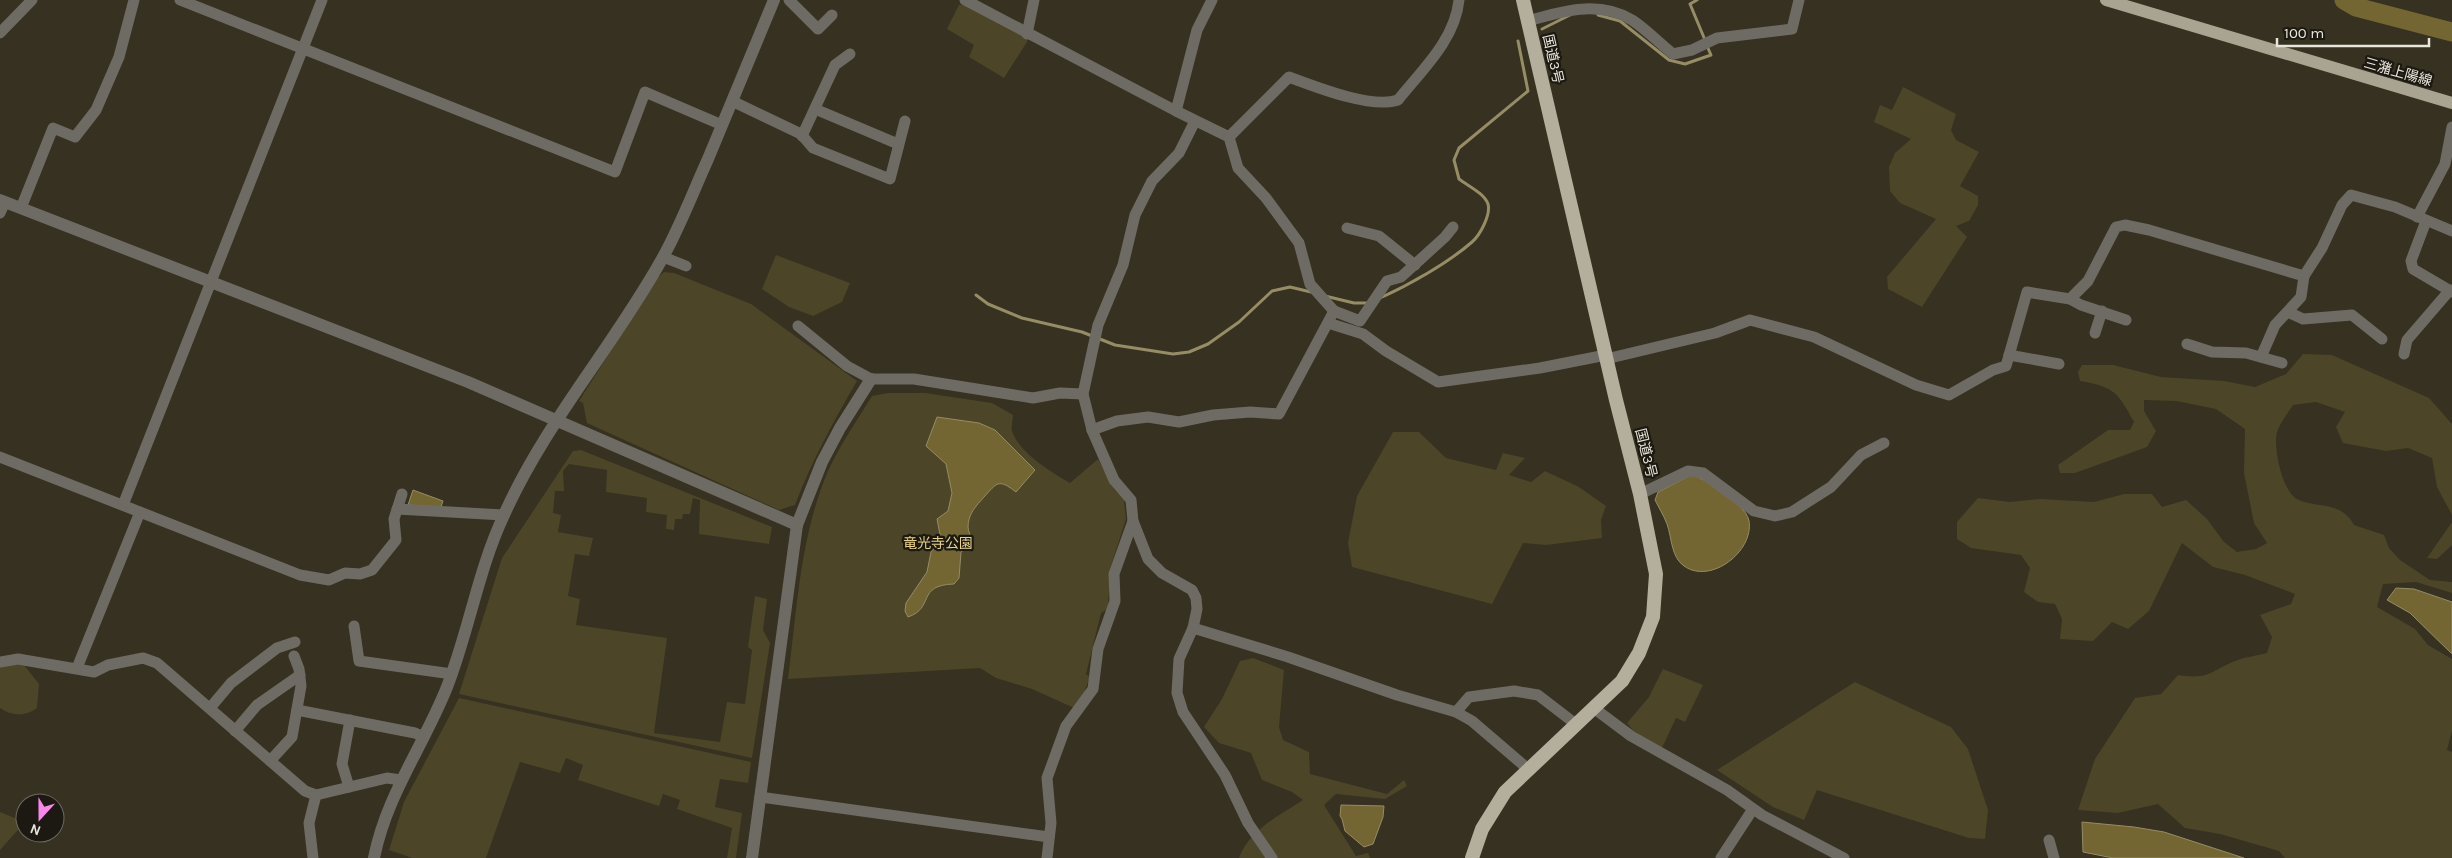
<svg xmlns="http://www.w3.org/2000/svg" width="2452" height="858" font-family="Karla,'Noto Sans JP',sans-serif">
  <rect width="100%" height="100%" fill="#363120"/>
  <g fill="#4c4527">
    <polygon points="959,5 965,5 1027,38 1027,42 1004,78 969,57 974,45 947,29"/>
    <polygon points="1903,87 1956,114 1951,130 1956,140 1979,152 1960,186 1978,196 1978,205 1969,221 1956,226 1967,237 1922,307 1888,289 1887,277 1936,219 1900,203 1890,191 1889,167 1895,153 1911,139 1874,122 1880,105 1892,110"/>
    <polygon points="776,255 850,283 842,302 813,316 789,307 762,289"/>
    <path d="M664,272L674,273L751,304L857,381C833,422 812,461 795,505L779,510L587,423L583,403L579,401L657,278Z"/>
    <path d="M2303,354L2332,355L2429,398L2452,424V515L2437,487L2432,458L2408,448L2386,451L2343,443L2336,427L2345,412L2316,402L2293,405C2288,413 2280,423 2277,432C2273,447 2282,491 2297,499C2316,509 2341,500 2354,525L2384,535L2389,548L2400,560L2430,580L2452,582V593L2416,582L2383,584L2377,607L2415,629L2428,645L2452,659V730L2447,750L2452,752V858H2285L2279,851L2220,834L2185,828L2158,804L2118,813L2078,810L2095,759L2135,698L2161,694L2178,675C2210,680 2210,671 2235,661C2244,657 2256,656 2267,653L2272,637L2260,615L2291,604L2295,594L2245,575L2213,567L2182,543L2149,611L2128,629L2112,622L2093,641L2060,639L2062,619L2055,604L2038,602L2024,592L2030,568L2021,555L1971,548L1957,539V522L1978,498L2010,502L2040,499L2094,502L2124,494H2152L2162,507L2186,500L2207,519L2224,542L2237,552L2256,549L2267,543L2254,523L2244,473L2245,429L2216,409L2176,401L2144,400V411L2156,431L2147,447L2075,473H2060L2058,465L2108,430H2130L2134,422C2117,392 2115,387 2080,381L2078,372L2082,365H2113L2161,377L2224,381L2255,387L2286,374Z"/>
    <path d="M888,393H925L992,403L1013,415C1013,420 1011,426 1012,431C1020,454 1051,472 1070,483L1098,459L1114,489L1124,500L1126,519L1110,569L1108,609L1101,613L1086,674L1090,677L1082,698L1074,708L1032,689L996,678L980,668L788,679C797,610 800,536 828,471C840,445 857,420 872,396Z"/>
    <polygon points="1393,432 1419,432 1446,458 1496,470 1503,453 1525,458 1509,475 1531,482 1545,471 1579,487 1606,506 1601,520 1602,538 1546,545 1523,543 1492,604 1352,567 1348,543 1357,496"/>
    <polygon points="581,450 772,527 769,544 699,534 700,500 693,498 690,514 683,514 682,519 675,519 674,530 666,529 667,515 646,512 647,498 606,492 607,470 569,464 563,471 564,491 555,491 553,513 561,515 558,532 593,538 589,556 575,554 568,596 580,599 576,625 667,638 654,733 720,742 727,702 745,704 752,650 748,647 755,596 767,599 763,630 770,643 752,758 459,694 502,558 573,451"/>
    <polygon points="2452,522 2452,545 2437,559 2427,558"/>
    <path d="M1253,658L1284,670L1279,727L1283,740L1309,752L1310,774L1387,794L1404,780L1407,786L1385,799L1336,794L1324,805L1356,856L1368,853L1370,858H1239C1249,830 1280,815 1303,800L1292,792L1262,780L1251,753L1219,743L1204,727L1222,699L1240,661Z"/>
    <path d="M15,664L24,665L39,684L37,708C26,717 11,716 0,708V665Z"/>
    <polygon points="1663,669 1703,685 1685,722 1676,718 1662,748 1636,734 1627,723 1649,697"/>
    <polygon points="1855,682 1951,727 1968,749 1988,810 1985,839 1969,838 1817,790 1804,820 1773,807 1717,770"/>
    <polygon points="459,698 751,762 748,783 720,779 715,807 742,813 736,858 727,858 732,828 677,809 680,800 663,794 659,806 578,780 583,765 566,758 560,773 520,762 486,858 412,858 389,850 404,802"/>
    <polygon points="0,812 25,822 0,850"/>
  </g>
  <g fill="#736633" stroke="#968c65">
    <path d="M937,417L979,423L995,430L1035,470L1016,492C998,478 997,483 984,497C976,506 968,514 968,527C968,532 972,537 972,543L961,552L959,578L954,584C916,585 935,608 908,617L905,611L906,603L927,572L931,552L941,540L937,519L948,511L952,493L946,464L926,446Z"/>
    <path d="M1691,475C1703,477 1713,487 1723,494C1732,501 1747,509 1749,521C1754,551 1711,585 1684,566C1671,557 1672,538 1667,524C1664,516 1659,508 1655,500L1658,492Z"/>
    <polygon points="413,490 443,501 441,507 408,505"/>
    <polygon points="2396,588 2414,589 2452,602 2452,654 2410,613 2387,600"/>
    <polygon points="1341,805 1384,806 1383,817 1373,844 1364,847 1345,831 1342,819 1340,816"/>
    <polygon points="2082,822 2134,827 2164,832 2244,858 2113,858 2083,852"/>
  </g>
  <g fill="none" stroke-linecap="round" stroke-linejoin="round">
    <g stroke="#968c65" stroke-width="3">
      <polyline points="1697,0 1690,4 1705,40"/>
      <polyline points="1598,15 1620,21 1669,60 1685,64 1711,55 1707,46"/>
      <polyline points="1542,29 1570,15"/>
      <polyline points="976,295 988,304 1022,318 1082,332 1115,345 1173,354 1189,352 1208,344 1239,322 1272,291 1290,287 1311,292"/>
      <polyline points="1325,296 1354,303 1367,303"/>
      <path d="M1380,298C1409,285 1448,263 1472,242C1480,235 1491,215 1488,204C1484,193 1468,186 1459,179L1454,160L1459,148L1528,91L1518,41"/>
    </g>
    <polyline stroke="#736633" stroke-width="19" points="2344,0 2356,7 2452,32"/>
    <g stroke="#6d6b63" stroke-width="11">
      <polyline points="180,0 615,172 645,92 722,125"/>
      <polyline points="789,0 818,29 832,15"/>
      <polyline points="965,0 1176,111 1229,137 1238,168 1266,198 1299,243 1310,284 1334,311 1360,321 1387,281 1401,277 1445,237 1453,227"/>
      <path d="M1528,21C1562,11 1599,0 1632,20C1646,29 1659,43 1673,54L1692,50L1717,38L1792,29L1799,0"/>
      <polyline points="0,33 32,0"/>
      <polyline points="1027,34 1034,0"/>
      <polyline points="732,101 801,134 813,148 890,179 905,121"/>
      <polyline points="815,109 898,144"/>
      <polyline points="1176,111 1197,30 1212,0"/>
      <polyline points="1195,121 1179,153 1152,181 1135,215 1123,265 1098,325 1083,394 1092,430 1114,480 1131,500 1133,521 1148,559 1162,573 1192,590 1196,598 1197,609 1193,628 1179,659 1177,693 1183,712 1225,775 1248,823 1272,858"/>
      <polyline points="802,136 835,65 850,54"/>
      <path d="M1229,137L1289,77C1316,87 1371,109 1398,100C1422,70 1455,40 1459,0"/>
      <polyline points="21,208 53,128 75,137 96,110 119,57 134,0"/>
      <polyline points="0,213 5,202"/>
      <polyline points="2417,217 2445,164 2452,127"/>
      <polyline points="2426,221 2411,261 2413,269 2452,292"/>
      <polyline points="1347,228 1379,236 1415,265"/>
      <polyline points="663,257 686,266"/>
      <polyline points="2070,299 2081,305 2126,320"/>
      <polyline points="2288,312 2303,319 2352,315 2382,339"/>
      <polyline points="1328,323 1363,334 1386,351 1438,382 1540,368 1606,355"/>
      <polyline points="798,326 847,366 871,379 914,379 1033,398 1060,393 1083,394"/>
      <polyline points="2095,333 2102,311"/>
      <polyline points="2187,344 2212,352 2246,353 2282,363"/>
      <polyline points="2404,354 2407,340 2450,290"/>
      <polyline points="2009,355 2059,364"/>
      <polyline points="2261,357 2275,325 2301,297 2304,276 2322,248 2342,205 2351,195 2395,207 2452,231"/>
      <polyline points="1606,359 1715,333 1750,320 1814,337 1916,385 1949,395 1993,370 2006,366 2027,292 2070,299 2088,281 2116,227 2125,225 2149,230 2304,276"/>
      <polyline points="1092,430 1117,421 1148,417 1179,422 1213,415 1250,412 1279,414 1334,311"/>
      <polyline points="0,457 300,575 329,580 345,573 360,574 372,570 396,540 394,519 402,494"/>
      <polyline points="1640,494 1688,471 1703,473 1754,511 1775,516 1792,512 1831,487 1861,455 1884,443"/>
      <polyline points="123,505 322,0"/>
      <polyline points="397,509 503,515"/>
      <polyline points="354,626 359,661 452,674"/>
      <polyline points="1193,628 1288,657 1397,695 1456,712 1472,721 1528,769"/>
      <polyline points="0,662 18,659 94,672 108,665 143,658 157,663 305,791 316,795 387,778 401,780"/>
      <polyline points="77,668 140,512"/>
      <polyline points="210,708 231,683 277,648 295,642"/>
      <polyline points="1595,709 1631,736 1727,790 1762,815 1844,858"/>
      <polyline points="297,710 415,733 424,737"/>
      <polyline points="1456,712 1469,697 1514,691 1538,695 1577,725"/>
      <polyline points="235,731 257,705 300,675"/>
      <polyline points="270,761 292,737 301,686 299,669 294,656"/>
      <polyline points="349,787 342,764 350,720"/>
      <polyline points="760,797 1049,837"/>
      <polyline points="2049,840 2054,858"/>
      <polyline points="313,858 309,823 316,795"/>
      <polyline points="1047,858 1051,823 1047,778 1066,726 1093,689 1098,649 1115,601 1114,574 1133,521"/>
      <polyline points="1721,858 1753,809"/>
    </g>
    <g stroke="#6d6b63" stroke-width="12">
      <polyline points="0,200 468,382 797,525"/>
      <path d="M374,858C386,796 424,745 447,687C469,631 478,570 504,515C545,423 613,347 662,259C680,227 693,192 708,159C730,106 752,53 774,0"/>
      <polyline points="752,858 797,525 822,462 840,428 871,379"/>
    </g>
    <polyline stroke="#a9a492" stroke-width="12" points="2106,0 2452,103"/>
    <polyline stroke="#b4af9c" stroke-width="14" points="1472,858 1482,829 1505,792 1622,681 1639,653 1653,617 1656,574 1640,494 1616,400 1523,0"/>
  </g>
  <g text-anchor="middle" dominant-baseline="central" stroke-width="4.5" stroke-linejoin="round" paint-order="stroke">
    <g font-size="14" fill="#e8e5da" stroke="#1b1911">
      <text transform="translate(1553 59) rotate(77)">国道3号</text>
      <text transform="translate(2398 72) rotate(16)">三潴上陽線</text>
      <text transform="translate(1646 453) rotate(76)">国道3号</text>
    </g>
    <g font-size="14" fill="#e8d384" stroke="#1b1911">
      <text x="938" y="543">竜光寺公園</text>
    </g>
  </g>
  <g transform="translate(40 818) rotate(201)"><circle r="24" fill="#1b1911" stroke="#6d6b61"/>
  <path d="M0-4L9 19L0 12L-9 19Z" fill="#f888ea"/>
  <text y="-8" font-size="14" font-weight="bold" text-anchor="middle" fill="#e8e5da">N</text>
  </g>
  <path d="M2277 38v8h152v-8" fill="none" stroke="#e8e5da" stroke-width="2.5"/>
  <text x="2284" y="38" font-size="15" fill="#e8e5da" stroke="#1b1911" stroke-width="4" paint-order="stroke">100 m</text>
</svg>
